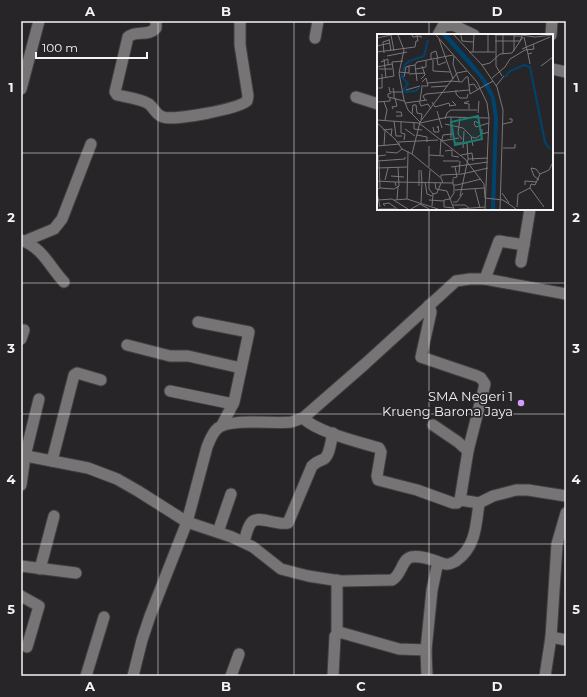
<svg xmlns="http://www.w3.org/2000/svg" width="587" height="697" font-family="Montserrat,sans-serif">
  <rect width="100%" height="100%" fill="#272527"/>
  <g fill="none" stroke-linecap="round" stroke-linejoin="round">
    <defs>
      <g id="minor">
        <path d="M156,21V28C148,37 136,30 128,37L115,92L117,95C126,97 142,99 149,104C154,108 156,115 163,117C174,121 238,109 247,101L248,96L240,45V21"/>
        <polyline points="453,21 453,25 474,35"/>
        <polyline points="438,35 443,26 453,25"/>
        <polyline points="551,35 552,21"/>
        <polyline points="315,38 318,21"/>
        <polyline points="552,69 566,72"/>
        <polyline points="21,89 39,21"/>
        <polyline points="356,97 378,104"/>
        <path d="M21,240C44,249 48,265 64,282"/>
        <polyline points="25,241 54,229 62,219 91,144"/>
        <polyline points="521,262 524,245"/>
        <polyline points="485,279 499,241 524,245 530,209"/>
        <polyline points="429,305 431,312 421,357 477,376 481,378 485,384 468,451 460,500"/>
        <polyline points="198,322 249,332 234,402 222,425"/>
        <polyline points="21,339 24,330"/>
        <polyline points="127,345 170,356 188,356 241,368"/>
        <polyline points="170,391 233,404"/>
        <path d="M303,418C317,432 359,442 379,448L381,452L377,476L378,480L417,490L453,503H457L460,500L479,503L493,496L516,490H528L566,496"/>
        <polyline points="433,425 458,442 468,451"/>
        <path d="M21,455L88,468L117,479L138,491L187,522L232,537L253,547L281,569L308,576L340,581L392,580C402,575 401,560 411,557C423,555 434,561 445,564C449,565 452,563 456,561C476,547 476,525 479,503"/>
        <polyline points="52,461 74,375 77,373 101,380"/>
        <polyline points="21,485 25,456 39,399"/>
        <polyline points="218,532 231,494"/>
        <path d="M244,542C246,536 247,528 251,523C257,514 278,526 288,523L312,466C316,462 319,461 324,459C330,455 331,440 333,433"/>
        <polyline points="21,566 76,573"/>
        <polyline points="40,569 54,516"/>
        <polyline points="21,596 39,606 27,647"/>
        <polyline points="337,632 337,580"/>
        <polyline points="551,637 566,640"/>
        <polyline points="86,676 104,617"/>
        <path d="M133,676L142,640L150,616L187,522L207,447C210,440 212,433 218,428C230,418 273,424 291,422C295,421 299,419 303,418L365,364L456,281L470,279H485L566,294"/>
        <polyline points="231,676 239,654"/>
        <polyline points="333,676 335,636 339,632 399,649 426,650"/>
        <polyline points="427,676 426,650 432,590 438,562"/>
        <polyline points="545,676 551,637 557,544 566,513"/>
      </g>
    </defs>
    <use href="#minor" stroke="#424042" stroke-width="13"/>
    <use href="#minor" stroke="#777476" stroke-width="11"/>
  </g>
  <path fill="none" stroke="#f5f3f5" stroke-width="1" stroke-opacity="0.55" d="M158,21V676M294,21V676M429,21V35M21,153H378M552,153H566M429,209V676M21,283H566M21,414H566M21,544H566"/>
  <circle fill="#d19dfe" stroke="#272527" stroke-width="1.5" cx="521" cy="403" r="4"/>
  <g text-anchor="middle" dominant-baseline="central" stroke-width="3.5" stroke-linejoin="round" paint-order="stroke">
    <g font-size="13" fill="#f5f3f5" stroke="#272527" text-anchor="end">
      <text x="513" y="396">SMA Negeri 1<tspan x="513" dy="15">Krueng Barona Jaya</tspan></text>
    </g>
  </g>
  <g transform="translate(377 34)">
    <rect width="176" height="176" fill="#272527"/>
    <path d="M65,1H71L95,28L111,49L118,64L121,84L118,175H114L117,84L114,64L103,44Z" fill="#00446e"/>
    <path fill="none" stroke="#00446e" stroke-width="2" d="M26,37L28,31L32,27L47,22L51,6M25,40V43L31,50L27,55L28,58L39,57L42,54M128,43L133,37L147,31L153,33L168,108L173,115"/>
    <path fill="none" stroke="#797779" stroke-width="1" d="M35,1L36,3L44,2V4M59,1L100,48L110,69L112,84L108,175M77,1L105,31L113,29L123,20L135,19L146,3M84,1L85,7L96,8M118,1H138M119,1V32L125,42M137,1V17M144,1L158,3L176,1M147,3L151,20M0,4L14,1L17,17M12,5L14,17M62,5L76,45M118,7H143L145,2H137M0,12L13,9M145,15L173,3M148,16L157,15L156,10M0,18L38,13L39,7H41L40,1M92,18H118M96,18L97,1M111,18V1M7,19L6,8L12,6M126,20V1M10,22L30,18M77,22L76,30L82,47M7,25L9,44M60,25L61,31L69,28M54,26V19L59,17L61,25M56,26V37L73,38M4,28L11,25V31M153,30L151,20L155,19M105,31L120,53L126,76L123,175M164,32L176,23M0,33L15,30M2,35H15M39,35L49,33V27M22,38L32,39V32L38,31M32,40L48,39M17,42L15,28L26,27M27,43L29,33L32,32M89,43H91L93,60L116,47M115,44L128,33L133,25L148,16M0,45L17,42M44,45L48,41L45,32M40,47L38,31L40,28L76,21M74,47L85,48L89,43M50,49L75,47M92,51L97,50L101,56M44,52H51L49,44L45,48M119,52L127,42M12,53L13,58H17V64M54,53L70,52M0,54H5V40M16,54L17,58H26M29,56L43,52M79,56V60L83,64H90L91,60M14,59L11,60V63L27,67M48,66L46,62L49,60L92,56M42,67L44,72L51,70L54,75M43,67L45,53M92,67L87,69L92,70V75M0,68L13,67V64M7,68L10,76L8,86M55,68L58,73L72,69L73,72M28,69L50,66M72,72L79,71L75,67M16,75L15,73L20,72L18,64M60,77L65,94M101,79L102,67M35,80L36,71H39L40,79L45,80L44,86M19,82H25L24,78H19M83,83L81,100L85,105M68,85L70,79L74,76H100M0,86L42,89M17,87L19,102H25M24,88V99L28,100L27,106M43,88L80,39L90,37M0,89L18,105L25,115L35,120L43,88L31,76L27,66L22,39L27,16L21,1M37,89V95L45,96M42,89L88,125L107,150L108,164L126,166L139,175M43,89L71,83L112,84M68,90L86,94L94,102L96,112M103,90L98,87L97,90L99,93L112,89M126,90L135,88V85H132M56,93L57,98H62L61,92L60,94M28,95L38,102M105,95V100L112,98M6,96L15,95L14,102M40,101L50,103V108M94,103L99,104L105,100M74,104V83M65,106L66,101L75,100M65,107L82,104M21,108L61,106M78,109H90L91,125L83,162M0,112L23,110M7,112L8,97M52,112V133M86,114L87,97M126,114H138V110M68,117L75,116V122L82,123M9,118L20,119L25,115M35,120L64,144L66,149M52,121L67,122M63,121L64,105M84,121L95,119L96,127M91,125L111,124M0,127L28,125V123M1,127V122L9,121M66,127H82M74,133L111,128M0,134L30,133M42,136V152M44,136L45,149M82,139L83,127M14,142L27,143M64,143V141L85,140L111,134M76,144L80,143L78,133M76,145V151H80L104,145M8,146L11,134M162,146L157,142L154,134L159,135L163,140M0,147L18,148M48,148L50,160L55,162M52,148V155L56,160L55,172M52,148L53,136M58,149L59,155L70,157L77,175M148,151V147L160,148M19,152L18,148L76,149M3,154L17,155L22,152L21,133M153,154L167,173M0,155L3,154L2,127M98,155L103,174M78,156L107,154M0,159L3,173M125,159L132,169M56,160L60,159L64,149M30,165L31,117M73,165L67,166V173L77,174M73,165L77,159V151M1,166L15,165L31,175M17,166L30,165L61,175M20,166L21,152M52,166L67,167M76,168H80L86,159M44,169L45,149M76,171H88L92,174M8,172L6,170L12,169L19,174M140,173L141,160L153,154L154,150L158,151L163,140L172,136L175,130M2,175H21M34,175L43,170L52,175M82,175L108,173"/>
    <path fill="#1a7c75" fill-opacity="0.15" stroke="#1a7c75" stroke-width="2" d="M101,82L105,105L78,111L74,88Z"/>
    <rect width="176" height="176" fill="none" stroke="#f5f3f5" stroke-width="2"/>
  </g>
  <rect width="587" height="697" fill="none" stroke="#272527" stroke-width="44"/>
  <path d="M36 52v6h111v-6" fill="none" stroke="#f5f3f5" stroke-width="2"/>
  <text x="42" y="52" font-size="12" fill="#f5f3f5" stroke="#272527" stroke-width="3" paint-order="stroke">100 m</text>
  <rect x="22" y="22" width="543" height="653" fill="none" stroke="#f5f3f5" stroke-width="1.5"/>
  <g font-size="13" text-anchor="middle" font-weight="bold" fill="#f5f3f5">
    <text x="90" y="16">A</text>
    <text x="226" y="16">B</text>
    <text x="361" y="16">C</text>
    <text x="497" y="16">D</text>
    <text x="11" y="92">1</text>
    <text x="576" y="92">1</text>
    <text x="11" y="222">2</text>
    <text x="576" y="222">2</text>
    <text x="11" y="353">3</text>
    <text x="576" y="353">3</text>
    <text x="11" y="484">4</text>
    <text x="576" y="484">4</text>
    <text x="11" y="614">5</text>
    <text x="576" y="614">5</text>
    <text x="90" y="691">A</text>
    <text x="226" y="691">B</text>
    <text x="361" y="691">C</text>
    <text x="497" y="691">D</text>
  </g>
</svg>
